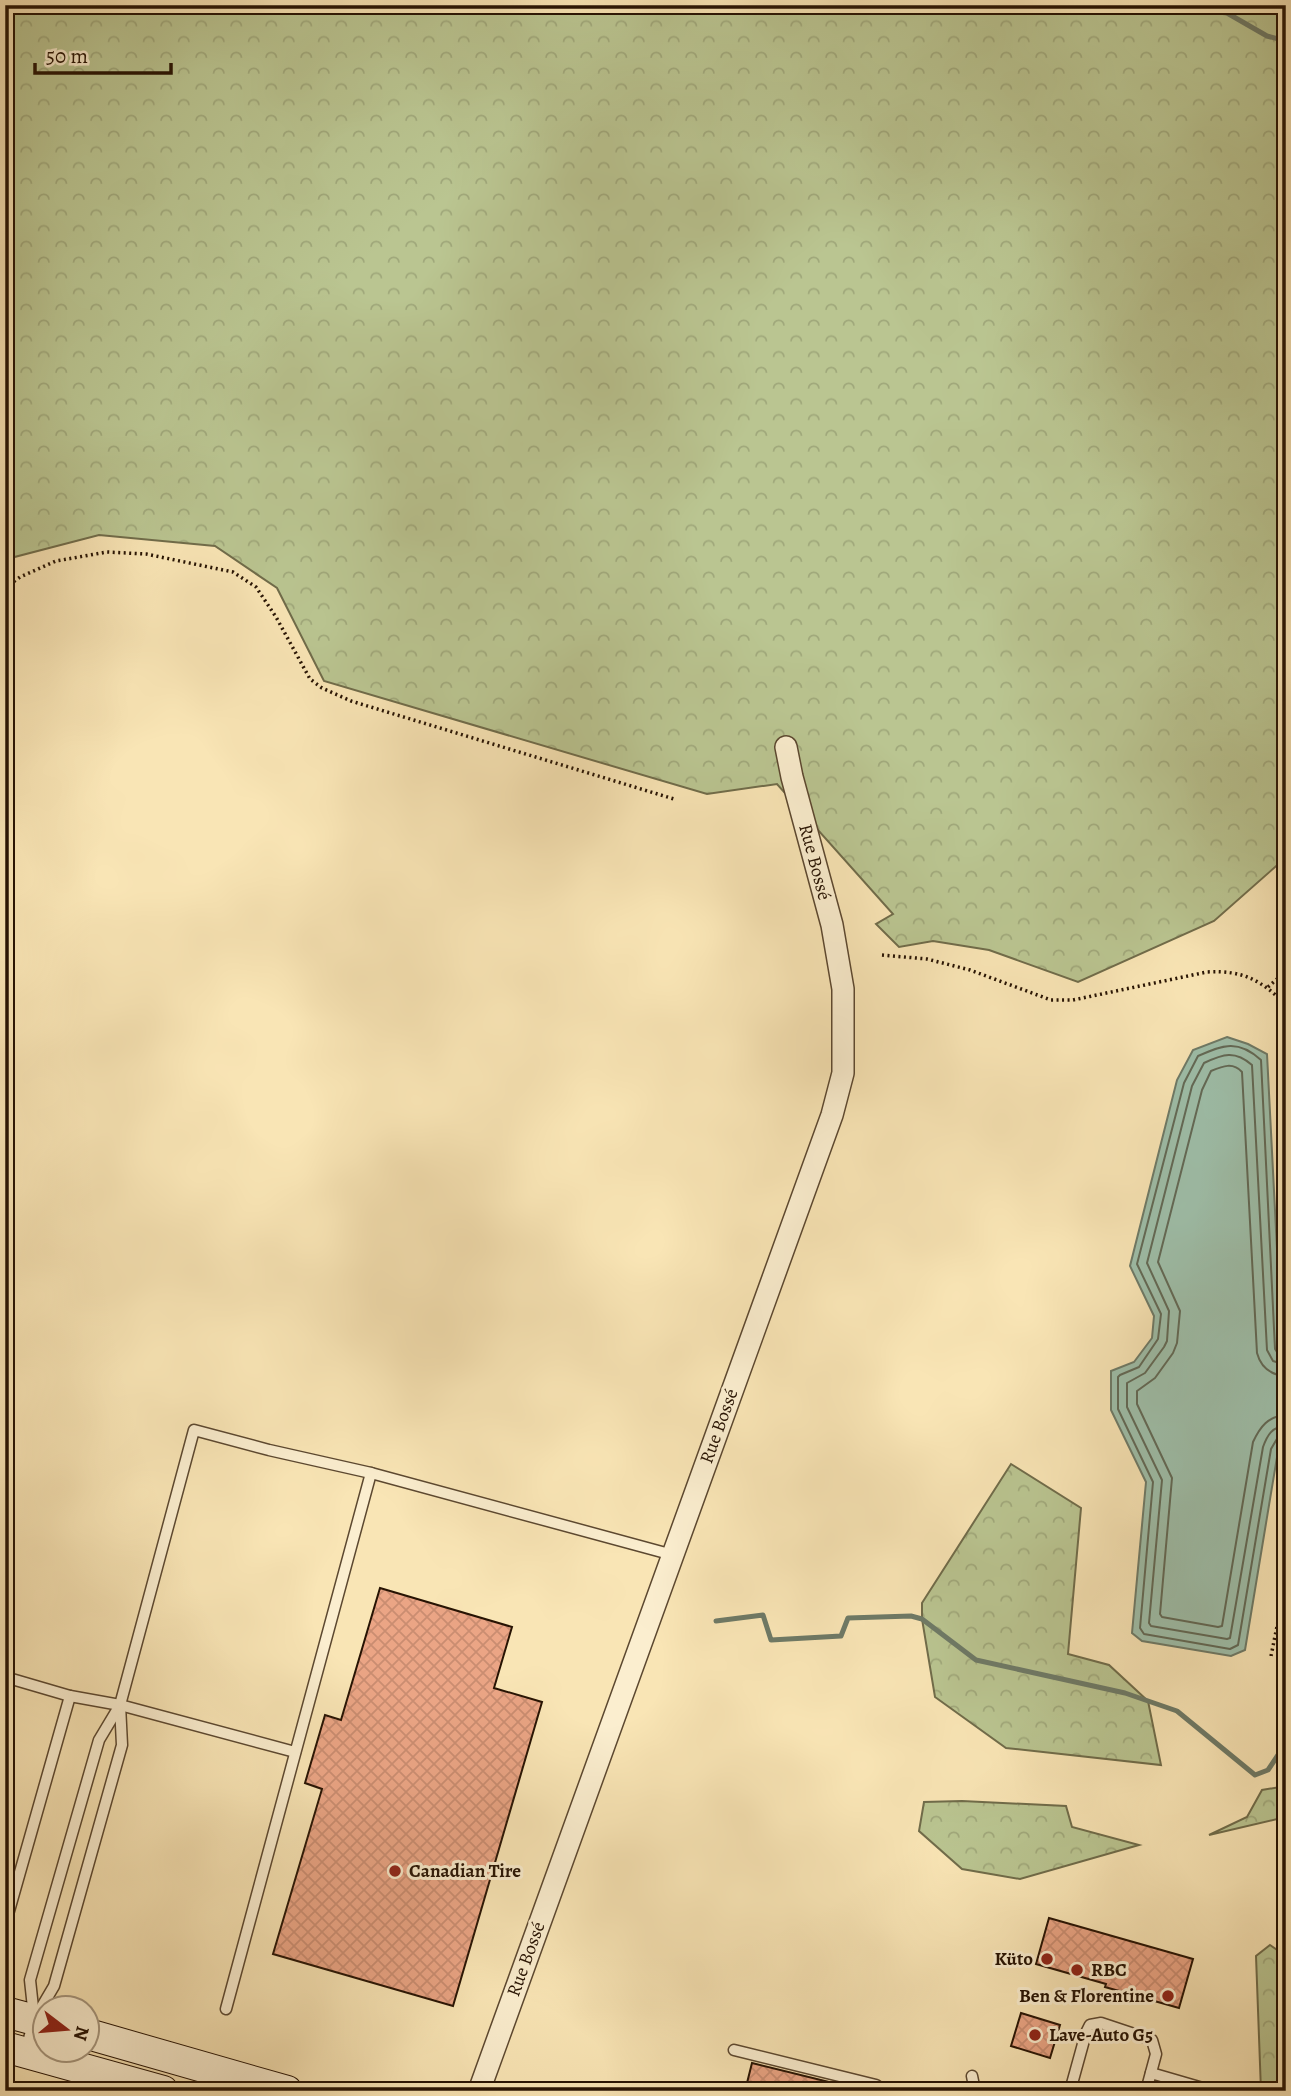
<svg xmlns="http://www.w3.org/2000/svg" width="1291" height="2096" font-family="Alegreya,serif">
  <defs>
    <pattern id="forest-crowns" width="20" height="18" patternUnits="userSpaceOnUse" patternTransform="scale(1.75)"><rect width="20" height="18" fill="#bac591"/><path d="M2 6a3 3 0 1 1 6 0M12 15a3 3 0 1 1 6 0" fill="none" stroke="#a0a87b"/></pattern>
    <pattern id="building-cross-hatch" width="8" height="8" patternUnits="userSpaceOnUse" patternTransform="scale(1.75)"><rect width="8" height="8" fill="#eba585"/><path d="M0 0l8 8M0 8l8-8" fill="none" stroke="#ca8d71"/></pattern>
  </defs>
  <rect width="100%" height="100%" fill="#f9e5b5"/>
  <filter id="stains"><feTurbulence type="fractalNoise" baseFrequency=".00286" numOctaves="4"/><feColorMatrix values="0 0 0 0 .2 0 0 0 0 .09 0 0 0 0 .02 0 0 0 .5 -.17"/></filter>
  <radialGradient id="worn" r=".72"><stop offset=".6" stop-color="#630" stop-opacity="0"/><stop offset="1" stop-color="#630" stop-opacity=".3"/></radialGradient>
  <g fill="url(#forest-crowns)" stroke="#706c4a" stroke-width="2">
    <polygon points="5,5 1286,5 1286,860 1283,860 1214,921 1078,982 989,950 933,941 899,947 876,924 893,914 777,784 707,794 324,681 277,588 215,546 99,535 7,559 5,561"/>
    <polygon points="1011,1464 1081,1508 1068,1654 1109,1665 1148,1701 1161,1765 1006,1748 935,1697 922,1619 922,1603"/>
    <polygon points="1286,1786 1286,1817 1209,1835 1247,1817 1262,1790"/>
    <polygon points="962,1801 1066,1806 1072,1827 1139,1845 1020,1879 962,1869 919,1831 924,1802"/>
    <polygon points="1270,1945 1286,1956 1286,2091 1261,2091 1256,1956"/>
  </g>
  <polygon fill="#9ebfaa" stroke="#6e7a67" stroke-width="2" points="1227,1037 1248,1044 1267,1054 1286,1425 1286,1436 1278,1451 1245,1650 1231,1656 1142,1641 1132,1633 1146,1482 1111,1410 1111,1371 1134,1362 1152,1338 1154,1316 1130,1266 1177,1080 1193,1050"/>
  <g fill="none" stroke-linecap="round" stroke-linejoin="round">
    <g stroke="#626956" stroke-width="2">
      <path d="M1286,1356L1279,1355L1275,1349L1261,1060C1238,1039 1223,1045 1198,1056L1184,1083L1137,1264L1161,1314L1158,1339L1139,1367L1120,1375L1118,1377V1409L1153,1482L1140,1628L1144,1634L1230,1649L1238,1645L1271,1449L1278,1437L1286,1434"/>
      <path d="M1286,1365L1273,1361L1267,1350L1252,1065C1235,1050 1223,1054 1204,1063L1192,1086L1147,1263L1169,1311L1167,1341L1164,1347L1145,1373L1127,1383V1407L1162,1480L1149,1623L1151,1626L1227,1639L1230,1638L1263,1447C1267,1436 1272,1426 1286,1426"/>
      <path d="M1286,1376C1271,1375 1261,1368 1257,1353L1242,1072C1233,1062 1223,1066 1211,1071L1202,1090L1158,1262L1180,1311L1177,1343L1173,1353L1155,1378L1137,1391V1404L1172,1478L1160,1614L1162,1617L1218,1627L1222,1626L1253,1442C1260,1427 1268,1416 1286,1415"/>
    </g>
    <g stroke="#6e7a67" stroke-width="5">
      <polyline points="1160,5 1227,13 1267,36 1286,41"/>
      <polyline points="716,1621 763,1615 771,1640 841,1636 848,1618 911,1616 922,1619 976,1660 1125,1693 1177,1711 1255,1775 1268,1770 1282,1749 1286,1750"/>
    </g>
  </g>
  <g fill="url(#building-cross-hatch)" stroke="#271303" stroke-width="2">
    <polygon points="380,1588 512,1627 494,1688 542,1702 453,2006 273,1954 322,1789 305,1783 325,1715 341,1720"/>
    <polygon points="1049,1918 1193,1959 1179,2008 1105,1987 1106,1984 1036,1964"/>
    <polygon points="1021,2013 1060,2025 1050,2058 1011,2046"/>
    <polygon points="752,2063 829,2082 827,2091 745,2091"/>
  </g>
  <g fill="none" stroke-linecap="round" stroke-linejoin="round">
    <defs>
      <g id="lane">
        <polyline points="5,1677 70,1696 120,1705 295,1752"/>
        <polyline points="5,1914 9,1911 70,1696"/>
        <polyline points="226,2009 371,1473"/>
        <polyline points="34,2017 30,1980 99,1740 120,1705 194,1430 269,1450 371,1473 673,1555"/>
        <polyline points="26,2050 34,2020 54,1986 122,1745 120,1705"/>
        <polyline points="734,2050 876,2085 884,2091"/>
        <polyline points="1151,2073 1213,2091"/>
        <polyline points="972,2076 975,2091"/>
        <polyline points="1070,2091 1086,2033 1090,2025 1101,2023 1152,2040 1156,2054 1146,2091"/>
      </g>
      <polyline id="street" points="479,2091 832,1115 843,1073 843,989 832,925 792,777 786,747"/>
      <g id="secondary">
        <polyline points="5,2012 46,2023"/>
        <polyline points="88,2034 287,2091"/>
        <polyline points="5,2047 163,2091"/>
      </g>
    </defs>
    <use href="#lane" stroke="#5c4830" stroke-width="13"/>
    <use href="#street" stroke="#5c4830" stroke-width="24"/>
    <use href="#secondary" stroke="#271303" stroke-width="32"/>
    <g stroke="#271303" stroke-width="3.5" stroke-dasharray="2 3.5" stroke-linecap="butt">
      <polyline points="5,588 20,577 56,561 107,552 146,554 233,572 256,587 276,617 310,679 322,688 351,701 674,799"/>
      <path d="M882,955L927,959L970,970L1051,1000H1073L1207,972C1243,970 1261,980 1286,1005"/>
      <polyline points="1268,987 1286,971"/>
      <polyline points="1271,1656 1286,1582"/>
    </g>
    <use href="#lane" stroke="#fbeecf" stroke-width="10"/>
    <use href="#street" stroke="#fbeecf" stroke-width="21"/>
    <use href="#secondary" stroke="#fbeecf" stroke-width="30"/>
  </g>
  <g fill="#8f2418" stroke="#fbeecf" stroke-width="2.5">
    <circle cx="395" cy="1871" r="7"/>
    <circle cx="1047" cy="1959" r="7"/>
    <circle cx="1077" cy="1970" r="7"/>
    <circle cx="1168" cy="1996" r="7"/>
    <circle cx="1035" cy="2035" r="7"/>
  </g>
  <g text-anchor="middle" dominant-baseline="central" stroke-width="6" stroke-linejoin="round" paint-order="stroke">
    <g font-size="19" fill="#271303" stroke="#fbeecf">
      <text transform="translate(815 862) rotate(75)">Rue Bossé</text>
      <text transform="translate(719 1426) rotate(-70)">Rue Bossé</text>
      <text transform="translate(526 1959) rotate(-70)">Rue Bossé</text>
    </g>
    <g font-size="19" font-weight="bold" fill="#271303" stroke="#fbeecf" text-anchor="start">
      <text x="409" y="1871">Canadian Tire</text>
      <text x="1033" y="1959" text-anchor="end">Küto</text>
      <text x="1091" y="1970">RBC</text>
      <text x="1154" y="1996" text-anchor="end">Ben &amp; Florentine</text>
      <text x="1049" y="2035">Lave-Auto G5</text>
    </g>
  </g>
  <rect width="1291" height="2096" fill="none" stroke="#f9e5b5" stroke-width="28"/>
  <rect x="7" y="7" width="1277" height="2082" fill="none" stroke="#271303" stroke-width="3.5"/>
  <rect x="14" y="14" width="1263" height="2068" fill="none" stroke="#271303" stroke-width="2"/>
  <g transform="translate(66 2029) rotate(106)"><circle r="33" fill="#fbeecf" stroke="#a6967d" stroke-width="2"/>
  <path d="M0-5L12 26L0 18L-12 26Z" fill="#8f2418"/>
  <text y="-10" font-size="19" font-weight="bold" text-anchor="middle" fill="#271303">N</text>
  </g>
  <path d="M35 63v10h136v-10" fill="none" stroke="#271303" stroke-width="3.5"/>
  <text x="46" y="63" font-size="21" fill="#271303" stroke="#fbeecf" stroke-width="5" paint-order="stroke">50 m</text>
  <rect width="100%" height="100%" filter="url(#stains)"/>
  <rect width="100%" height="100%" fill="url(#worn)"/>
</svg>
